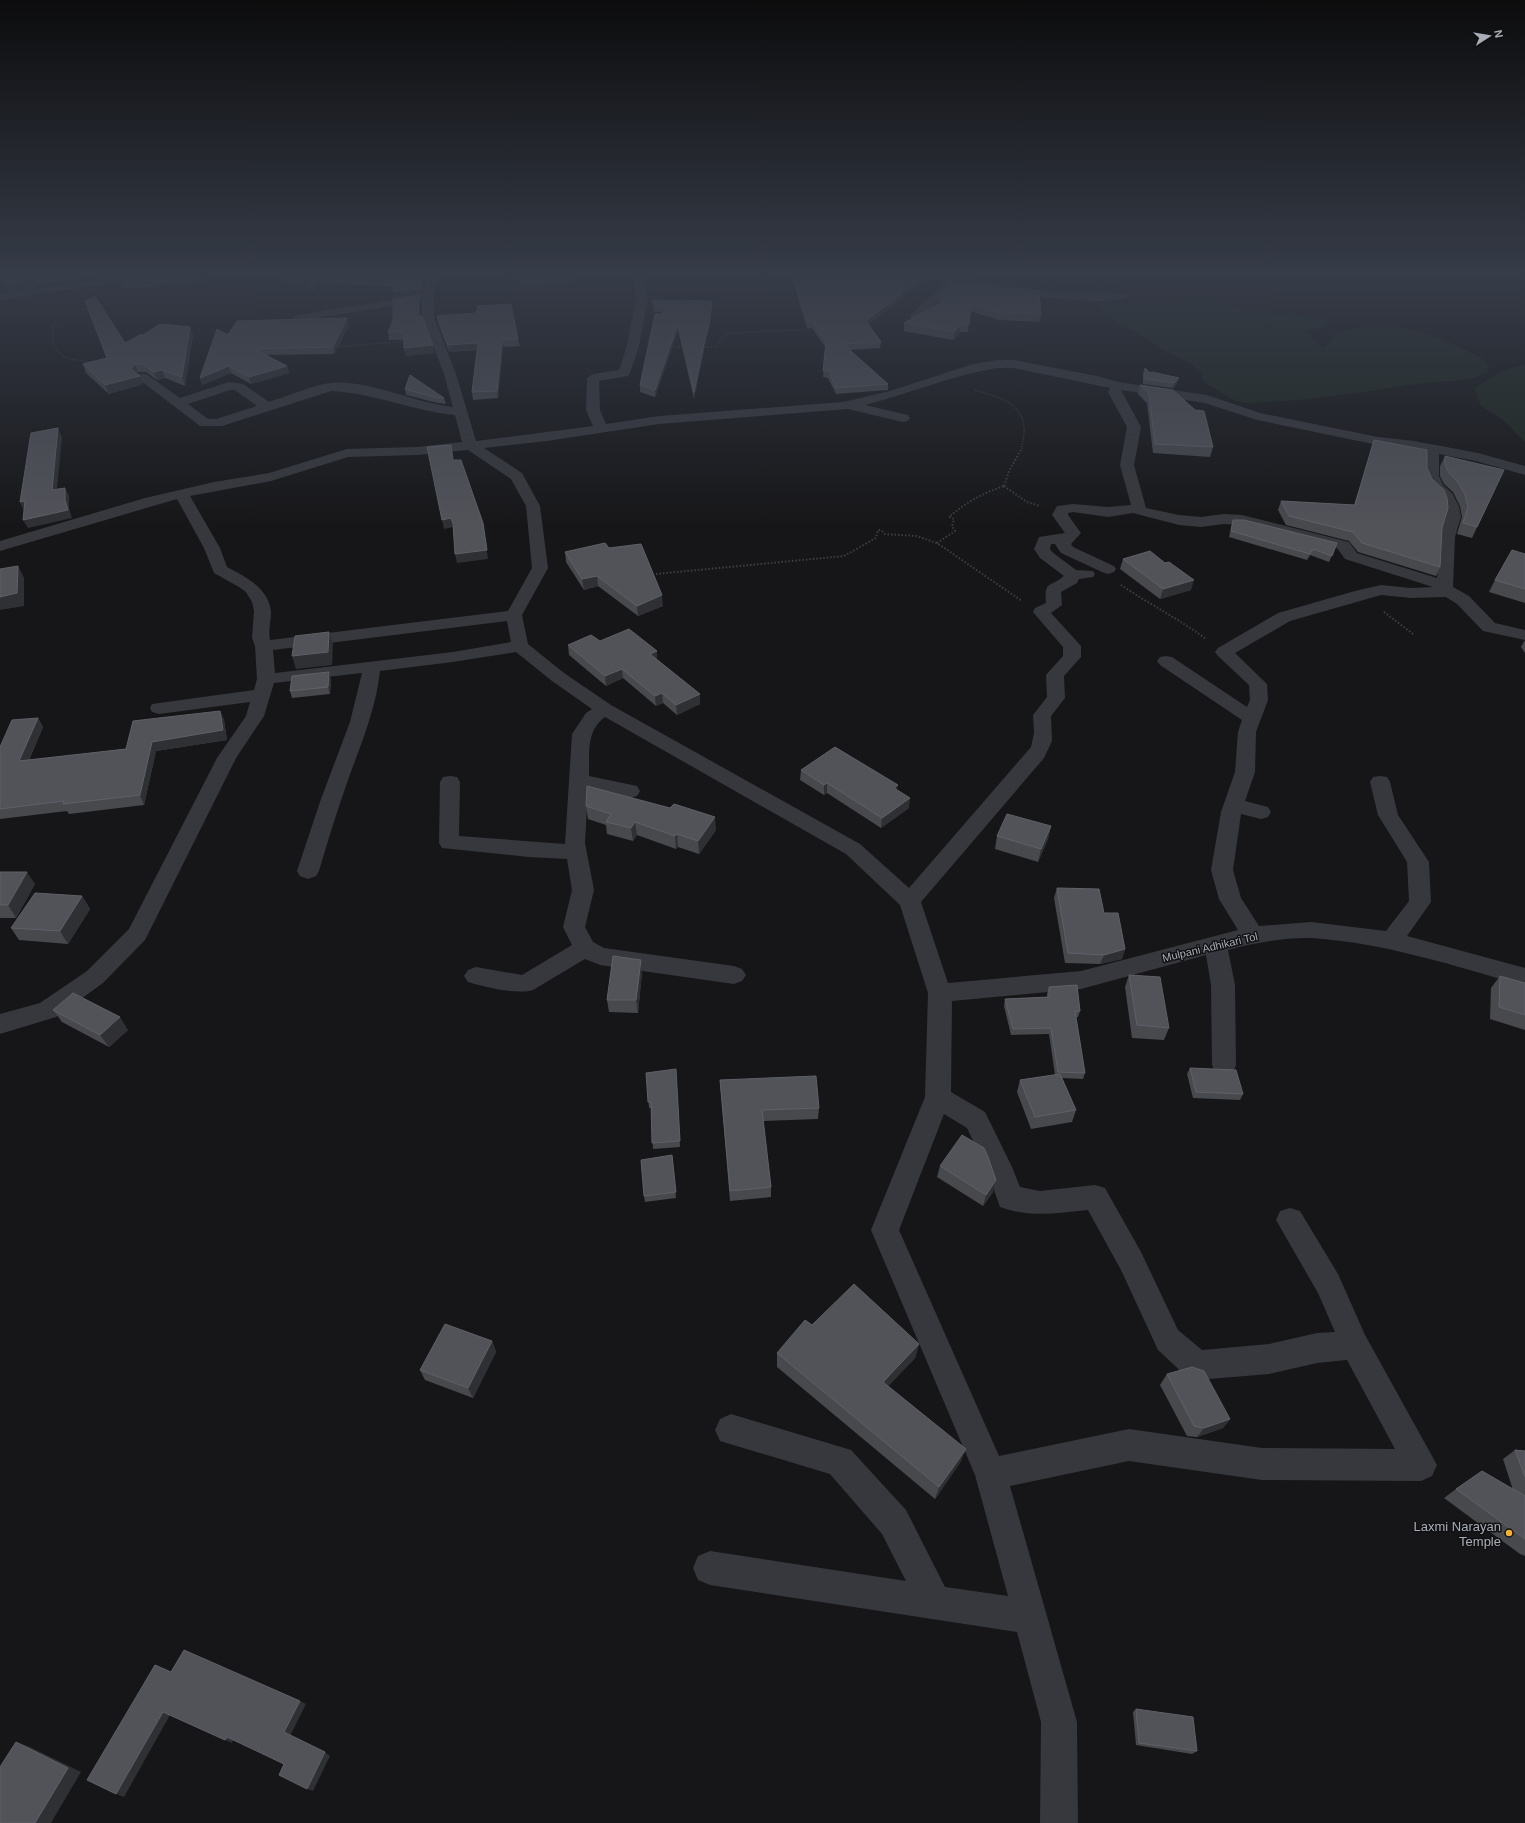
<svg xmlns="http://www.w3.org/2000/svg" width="1525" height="1823" font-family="Arial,sans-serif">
  <rect width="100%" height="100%" fill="#161618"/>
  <g fill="#1e261f">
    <path d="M1030,272H1162C1135,277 1049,297 1030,272Z"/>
    <path d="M1095,302L1143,305L1200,302L1217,303L1264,315L1317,318L1325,320V327L1309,329L1305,331L1323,348L1330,342L1334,335C1348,330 1364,326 1379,326C1410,326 1451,341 1478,356C1482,358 1486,363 1489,367L1487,373C1462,383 1435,381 1409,385C1356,394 1301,401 1248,403L1235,401L1204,382L1201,373L1191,364L1168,353L1136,332L1121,326L1107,316Z"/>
    <polygon points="1525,365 1525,442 1502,419 1481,406 1474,388 1506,369"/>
  </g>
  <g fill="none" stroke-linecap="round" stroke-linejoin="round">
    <g stroke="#3d3f44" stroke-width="1.5" stroke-dasharray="1 1.5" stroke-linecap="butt">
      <polyline points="98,307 105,305 109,299"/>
      <path d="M89,309L61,312C50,326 47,349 67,358C76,361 86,361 95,363"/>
      <polyline points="335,347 407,341"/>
      <polyline points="669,347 684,347"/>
      <polyline points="701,347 717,347 724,335 732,333 816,329"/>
      <path d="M975,390C997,397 1021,401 1024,427C1025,434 1022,442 1022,449"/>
    </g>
    <g stroke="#3d3f44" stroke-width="2" stroke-dasharray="1.5 2" stroke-linecap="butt">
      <polyline points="1004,486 1009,471 1022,448"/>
      <polyline points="1004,486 1027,502 1040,506"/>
      <path d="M937,543L955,531L952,526L954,519L949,517C965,503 983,493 1004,486"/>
      <polyline points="656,574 844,556 876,538 878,530 881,530 885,534 916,536 937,543 1022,601"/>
      <path d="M1121,585C1149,604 1179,619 1206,639"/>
      <polyline points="1384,612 1413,634"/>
    </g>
    <g fill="#37383d" fill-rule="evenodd">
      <polygon points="147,272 171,272 166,275 0,300 0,294"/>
      <polygon points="313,272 323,272 316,289 310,292 304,289"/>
      <path d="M422,272H433L437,277L434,297V317L456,374L476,441L593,426L586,410L587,378L593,374L619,370L627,346L636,298L632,272H642L648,298L639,346L630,373L628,376L599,381L600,410L606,424L659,416L843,402L890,391L973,364L997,360H1014L1097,376L1118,382L1207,395L1260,413L1378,437L1414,441L1478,453L1525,466V475L1476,461L1439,454V476L1443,485L1452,493L1459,506L1461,517L1455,537L1453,587L1469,596L1495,623L1525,630V640L1483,631L1457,604L1446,597L1411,598L1381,595L1290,621L1235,653L1267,684L1268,700L1256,732L1255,772L1245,801L1268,807L1271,812L1268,817L1261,819L1241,814L1233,870L1241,898L1259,926L1311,922L1386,931L1409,901L1407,862L1378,815L1370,782L1373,777L1380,776L1387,777L1390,782L1398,815L1429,862L1431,902L1407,936L1525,968V986C1455,966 1385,943 1312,938C1287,937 1253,943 1228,950L1235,985L1236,1065L1233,1072L1224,1075L1215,1072L1212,1065L1211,985L1206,955L1081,989L952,1001L951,1092L985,1112L1012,1167L1020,1187L1040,1191L1095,1185L1105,1188L1141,1252L1178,1330L1202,1350L1269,1344L1317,1333L1335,1332L1318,1293L1276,1220L1280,1211L1290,1208L1300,1211L1338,1274L1365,1335L1437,1465L1432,1476L1421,1481L1262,1480L1129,1461L1010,1486L1077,1722L1078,1823H1040L1041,1722L1017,1632L710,1585L698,1580L693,1568L698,1556L710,1551L906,1581L882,1534L830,1474L720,1441L715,1430L720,1419L731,1414L851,1450L906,1510L945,1587L1008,1596L975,1475L871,1230L925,1097L928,993L900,905L846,854L605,717C585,732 590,754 589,776L637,786L640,791L637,796L630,798L588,788L585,843L594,890L585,927L593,942L604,948L734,966L742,969L746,975L742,981L734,984L600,965L585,959L533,990C517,995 484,987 468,982L464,976L468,970L476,967L522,975L572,945L563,927L572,890L567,859L529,857L442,848L439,843L440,782L443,777L450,776L457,777L460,782L459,836L565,844L572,734L586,713L592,709L552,681L516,652L453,662L380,671C376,708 362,742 349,777C338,808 328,840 319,871L316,876L308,879L300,876L297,871L321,799L350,722L362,673L274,683L264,716L236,758L145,940L103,983L56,1017L0,1034V1014L40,1003L87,971L129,929L217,758L246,716L250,702L159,714L152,712L150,708L152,704L254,690L257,679L255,646L252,638L254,611L252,602L246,592L239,587L214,573L204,548L177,499L0,551V541L145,498L214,482L269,473L347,449L417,447L462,442L455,415C413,411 374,393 331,391L222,426H200L136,377L138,374H146L180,398L229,382L243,384L269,402C285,397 314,385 330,383C368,379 414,403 453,407L444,374L422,317V301L298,321L292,318L298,315L423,295L426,278ZM997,368H1014L1110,388L1108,392L1127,427L1120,465L1131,505L1108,507L1073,504L1057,506L1052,515L1065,533L1039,537L1034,549L1040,558L1064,576C1050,588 1044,580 1046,603L1035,608L1033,612L1063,647V656L1046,675L1047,697L1033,715L1034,733L1031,747L909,888L860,844L611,705L564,673L528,644L522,615L548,568L540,506L522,473L484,448L547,441L659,424L848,409L903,422L908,421L910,418L908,415L865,405C909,394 952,375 997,368ZM230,390H235L257,406L216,419H208L188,404ZM1121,390L1205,403L1257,420L1378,445L1425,451V476L1430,487L1441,498L1445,506V517L1439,537L1437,578L1357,553L1349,542L1242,515L1224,514L1201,517L1179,515L1146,508L1134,465L1141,427ZM468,450L511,479L526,506L532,568L508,611L270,640C268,631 271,621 271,612C269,588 246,577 227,567L220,548L190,496L271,481L348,457L417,455ZM1073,512L1108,517L1133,513L1179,525L1201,527L1224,524L1242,525L1337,548L1345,559L1433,587L1411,588L1381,585L1355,591L1278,613L1218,648L1215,652L1218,656L1249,685L1250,700L1247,707L1172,657L1166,656L1160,657L1157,661L1160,665L1242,720L1238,732L1235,772L1221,812L1211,870L1219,899L1238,930L1081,971L948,983L921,902L1044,758L1052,741L1051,716L1065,698L1064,676L1081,657V646L1051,613L1062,605L1061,592L1077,583L1079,579L1093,577L1095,574L1093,571L1076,570L1052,552L1050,549L1051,544H1055L1061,553L1102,572L1108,574L1114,572L1116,569L1114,566L1073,547L1071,544L1081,533L1068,515V513ZM507,621L511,642L453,652L275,673L273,650ZM944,1114L967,1128L986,1168L1000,1207C1031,1218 1057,1213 1088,1210L1121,1270L1158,1350L1186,1376L1197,1380L1269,1374L1317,1363L1347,1360L1395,1449L1262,1448L1129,1429L999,1456L899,1230Z"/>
      <path d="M916,272C944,272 969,280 997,284C1039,291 1080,293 1122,293L1128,296C1116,311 978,288 956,283L920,318H912L910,316L945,281L917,274Z"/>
    </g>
  </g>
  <g fill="#47494d">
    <polygon points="7,272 82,272 76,281 38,284 37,287 8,291"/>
    <polygon points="144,272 202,272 200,282 157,285 157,287 122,288 119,280"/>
    <polygon points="293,272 312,272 305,284 287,284 286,279"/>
    <polygon points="517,272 569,272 569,284 521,289"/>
    <polygon points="790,272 924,272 928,278 869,324 881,342 880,348 849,350 888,384 888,390 836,394 828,378 823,377 826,348 812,328 807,328"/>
    <polygon points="416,273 424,278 422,293 394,297 393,286 320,284 318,279"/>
    <polygon points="973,286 1041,314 1040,322 999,320 970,311 968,332 960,332 953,340 904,331 904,323 942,302 939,301 940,294"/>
    <polygon points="653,300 712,307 708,335 707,335 694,399 678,330 655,397 640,392 640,385 661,314 663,313 662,312 654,312"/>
    <polygon points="420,303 420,316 434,353 406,356 404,348 404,340 389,340 388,332"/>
    <polygon points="437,316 518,339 520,346 503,347 498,398 473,400 472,392 477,350 449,352 438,323"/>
    <polygon points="347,318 349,325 334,354 266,355 287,366 289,373 251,384 231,373 202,385 200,378 228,335"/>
    <polygon points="143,335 193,335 185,386 165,378 157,380 146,372 138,372 137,374 140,376 143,384 109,394 86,373 83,364 107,358 125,343"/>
    <polygon points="1145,368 1150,373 1177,384 1173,388 1143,384 1143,373"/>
    <polygon points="1140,385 1213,447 1210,457 1153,453 1147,403 1138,394"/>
    <polygon points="405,389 444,398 446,404 438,403 406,395"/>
    <polygon points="1374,440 1427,468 1442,528 1440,567 1436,576 1358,552 1349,541 1286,525 1278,510 1281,501 1354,505 1371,449"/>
    <polygon points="1445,456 1504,470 1472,538 1457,534 1462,517 1460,506 1453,492 1444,484 1440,476 1440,466"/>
    <polygon points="1233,520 1335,549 1329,562 1310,555 1307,560 1229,537"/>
    <polygon points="609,548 663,606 638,616 598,586 584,590 566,562 565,552"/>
    <polygon points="1525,554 1525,603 1489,592 1495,580"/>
    <polygon points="1123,559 1165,563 1191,590 1160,599 1120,569"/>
    <polygon points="1525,640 1525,653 1521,647"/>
    <polygon points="600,641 657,651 657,660 700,704 677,715 663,703 656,706 623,678 606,686 569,655 568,645"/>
    <polygon points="331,678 330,694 292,698 290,691"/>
    <polygon points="220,711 224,720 227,740 156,751 144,805 69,814 67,811 0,819 0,747 38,718 43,727 29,760 126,749"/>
    <polygon points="801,770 897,790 909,808 881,828 827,793 824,795 800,780"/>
    <polygon points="586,806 716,830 699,854 678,847 676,849 637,835 633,841 607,834 606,825 588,819"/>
    <polygon points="1051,826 1048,839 1038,862 995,849 997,836"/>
    <polygon points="0,872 35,884 16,918 0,918"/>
    <polygon points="1057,888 1104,913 1125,949 1122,959 1100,964 1065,963 1054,898"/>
    <polygon points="82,896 90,909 68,944 19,940 11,928"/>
    <polygon points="641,960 642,972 638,1013 609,1012 607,1000"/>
    <polygon points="1129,975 1169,1028 1164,1040 1132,1038 1125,987"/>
    <polygon points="1500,976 1525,983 1525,1030 1490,1019 1491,988"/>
    <polygon points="1049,987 1080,1011 1078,1017 1076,1017 1085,1073 1083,1079 1062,1078 1076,1110 1072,1122 1031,1129 1017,1092 1020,1080 1055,1075 1049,1034 1011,1035 1004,1006 1005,999 1047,997 1047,994"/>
    <polygon points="53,1010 128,1030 109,1047 62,1022"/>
    <polygon points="1190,1068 1243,1094 1240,1100 1193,1098 1187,1074"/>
    <polygon points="646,1073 676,1076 680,1147 653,1149 651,1108 649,1108"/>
    <polygon points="720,1080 819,1108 818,1119 763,1121 771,1187 771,1197 730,1201"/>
    <polygon points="672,1155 676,1198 645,1202 644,1196"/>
    <polygon points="940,1166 993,1192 983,1206 937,1177"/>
    <polygon points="812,1325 919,1344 915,1358 888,1386 961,1461 935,1499 777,1367 777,1353"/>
    <polygon points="492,1341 496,1352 473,1398 425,1380 420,1370"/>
    <polygon points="1167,1374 1230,1419 1223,1428 1197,1437 1187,1436 1160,1385"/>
    <polygon points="1515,1450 1525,1451 1525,1556 1520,1554 1444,1498 1456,1489 1513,1490 1503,1459"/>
    <polygon points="1136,1709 1197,1751 1192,1754 1136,1745 1133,1712"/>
  </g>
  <g fill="#2f3033">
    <polygon points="74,272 82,272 76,281 73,273"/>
    <polygon points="122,272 139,272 123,274"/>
    <polygon points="198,272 202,272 200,282 198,274"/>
    <polygon points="308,272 312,272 305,284 304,279"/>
    <polygon points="569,272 569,284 521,289 521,284"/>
    <polygon points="423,273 424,278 422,293 394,297 393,292"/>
    <polygon points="928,273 928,278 866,326 866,321"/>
    <polygon points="35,276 38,284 37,287 8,291 4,283"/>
    <polygon points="155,277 157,285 157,287 154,279"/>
    <polygon points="419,295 420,303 420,324 418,316"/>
    <polygon points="712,301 712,307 708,335 708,329"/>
    <polygon points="347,318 349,325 334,354 333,347"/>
    <polygon points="678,324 678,330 655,397 655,390"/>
    <polygon points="961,324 960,332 953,340 954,332"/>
    <polygon points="190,327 193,335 185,386 182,377"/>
    <polygon points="707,329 707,335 694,399 694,392"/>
    <polygon points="502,340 503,347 498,398 497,391"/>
    <polygon points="478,343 480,349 449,352 448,345"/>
    <polygon points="433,345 434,353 406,356 404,348"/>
    <polygon points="135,364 138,372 135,377 140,376 143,384 109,394 105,385 131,369"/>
    <polygon points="229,366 231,373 202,385 200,378"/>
    <polygon points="287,366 289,373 251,384 249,377"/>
    <polygon points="162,370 165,378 157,380 154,372"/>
    <polygon points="1179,378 1177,384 1173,388 1174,383"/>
    <polygon points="58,428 62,437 56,499 52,490"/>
    <polygon points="65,488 69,496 69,508 72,518 28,528 23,520 65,500"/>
    <polygon points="25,501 30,509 24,511 20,502"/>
    <polygon points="451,518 453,527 444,529 442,520"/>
    <polygon points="483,523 488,559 457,563 455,554"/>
    <polygon points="18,566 24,578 24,606 0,610 0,597"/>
    <polygon points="597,576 598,586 584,590 582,579"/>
    <polygon points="1194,580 1191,590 1160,599 1163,589"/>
    <polygon points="662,595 663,606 638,616 637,606"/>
    <polygon points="329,632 333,644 332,665 296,669 292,656"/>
    <polygon points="657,651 657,660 650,654"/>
    <polygon points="622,669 623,678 606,686 605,676"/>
    <polygon points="329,672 331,678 330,694 328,687"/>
    <polygon points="662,693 663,703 656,706 655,696"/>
    <polygon points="700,694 700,704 677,715 676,705"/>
    <polygon points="220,711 224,720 227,740 156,751 144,805 140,795 152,742"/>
    <polygon points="38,718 43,727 24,770 19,761"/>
    <polygon points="827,783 827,793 824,795 824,785"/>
    <polygon points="898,785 896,795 894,788"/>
    <polygon points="910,798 909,808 881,828 882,818"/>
    <polygon points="715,817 716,830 699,854 698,841"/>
    <polygon points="635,822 637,835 633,841 631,828"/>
    <polygon points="1051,826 1048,839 1038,862 1041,849"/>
    <polygon points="677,834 678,847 676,849 675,836"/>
    <polygon points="27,872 35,884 16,918 8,905"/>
    <polygon points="82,896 90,909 68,944 60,931"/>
    <polygon points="1125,949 1122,959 1100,964 1104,955"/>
    <polygon points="641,960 642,972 638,1013 636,1000"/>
    <polygon points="120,1017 128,1030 109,1047 100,1035"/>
    <polygon points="996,1180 993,1192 983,1206 986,1195"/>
    <polygon points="492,1341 496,1352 473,1398 468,1388"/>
    <polygon points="919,1344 915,1358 880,1395 883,1382"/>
    <polygon points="1230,1419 1223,1428 1197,1437 1204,1428"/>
    <polygon points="966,1449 961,1461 935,1499 939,1487"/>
    <polygon points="300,1701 306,1704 290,1736 284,1732"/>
    <polygon points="163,1712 170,1715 124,1797 116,1794"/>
    <polygon points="227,1737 233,1740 232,1743 225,1740"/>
    <polygon points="16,1742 30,1747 81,1772 51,1823 35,1823"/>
    <polygon points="325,1752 330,1756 313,1791 307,1789"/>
  </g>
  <g fill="#525359" stroke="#5f6168">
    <polygon points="7,272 74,272 73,273 35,276 34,279 4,283"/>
    <polygon points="144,272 198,272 198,274 155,277 154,279 119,280 120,275"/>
    <polygon points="293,272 308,272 304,279 286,279"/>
    <polygon points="321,272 415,272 416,274 417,272 422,272 423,273 421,288 393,292 393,281 318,279"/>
    <polygon points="518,272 569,272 569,279 521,284"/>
    <polygon points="792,272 924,272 928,273 866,321 881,342 843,344 888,384 836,388 829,371 823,371 826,342 813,322 807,322"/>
    <polygon points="950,284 970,286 973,284 973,286 1039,291 1041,314 1000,313 971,304 969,325 961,324 954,332 904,323 950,297 940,294"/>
    <polygon points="419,295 418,316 422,316 433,345 404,348 404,332 388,332 393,321 393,299"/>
    <polygon points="95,296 125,343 140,335 143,335 160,324 190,327 182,377 162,370 154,372 143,364 135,364 131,369 140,376 105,385 83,364 107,358 85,301"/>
    <polygon points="653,300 712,301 708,329 707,329 694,392 678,324 655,390 640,385 655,314 661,314 668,310 661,305 653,305"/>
    <polygon points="511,304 518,339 502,340 497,391 472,392 478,343 448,345 437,316 476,313 478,306"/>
    <polygon points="347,318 333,347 254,349 287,366 249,377 229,366 200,378 217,329 228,335 237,321"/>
    <polygon points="1145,368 1150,373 1152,372 1179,378 1174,383 1145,379"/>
    <polygon points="410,375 444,398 437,398 405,389"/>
    <polygon points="1140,385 1173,390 1195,410 1204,411 1213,447 1155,444 1149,394"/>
    <polygon points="58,428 52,490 65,488 65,500 68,510 23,520 25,501 20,502 31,433"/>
    <polygon points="1374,440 1427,450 1427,468 1432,479 1444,490 1447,498 1448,508 1442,528 1440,567 1362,543 1353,532 1289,516 1281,501 1355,505"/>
    <polygon points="451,445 453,460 461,460 483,523 487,550 455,554 453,524 451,518 442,520 427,447"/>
    <polygon points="1445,456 1504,470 1477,527 1463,523 1468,507 1465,495 1458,482 1449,473 1445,465"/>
    <polygon points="1233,520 1244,520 1337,543 1332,556 1313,549 1310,554 1231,531"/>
    <polygon points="605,543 609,548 641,544 662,595 637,606 597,576 582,579 565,552"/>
    <polygon points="1512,550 1525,554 1525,589 1495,580"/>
    <polygon points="1150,551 1165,563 1169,562 1194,580 1163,589 1123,559"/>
    <polygon points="18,566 17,593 0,597 0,569"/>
    <polygon points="629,629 657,651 650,654 700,694 676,705 662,693 655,696 622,669 605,676 568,645 591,635 600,641"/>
    <polygon points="329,632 328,652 292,656 295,636"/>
    <polygon points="329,672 328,687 290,691 292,676"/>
    <polygon points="220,711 223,730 152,742 140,795 63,804 64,801 0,809 0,747 12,720 38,718 19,761 126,749 133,721"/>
    <polygon points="835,747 898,785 894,788 910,798 882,818 827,783 824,785 801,770"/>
    <polygon points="587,786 670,808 674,804 715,817 698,841 677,834 675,836 635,822 631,828 606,822 611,814 586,806"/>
    <polygon points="1007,814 1051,826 1041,849 997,836"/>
    <polygon points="0,872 27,872 8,905 0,905"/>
    <polygon points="1057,888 1099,889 1104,913 1118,913 1125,949 1104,955 1068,953"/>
    <polygon points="35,893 82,896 60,931 11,928"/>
    <polygon points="613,956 641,960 636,1000 607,1000"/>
    <polygon points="1129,975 1160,977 1169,1028 1137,1025"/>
    <polygon points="1500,976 1525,983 1525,1015 1499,1007"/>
    <polygon points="1077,985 1080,1011 1075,1011 1085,1073 1058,1072 1051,1028 1013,1029 1005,999 1049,997 1049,987"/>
    <polygon points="73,993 120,1017 100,1035 53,1010"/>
    <polygon points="1190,1068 1236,1070 1243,1094 1196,1092"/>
    <polygon points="676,1069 680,1141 652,1143 651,1102 648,1102 646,1073"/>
    <polygon points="1060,1074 1076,1110 1035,1117 1020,1080"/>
    <polygon points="816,1076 819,1108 762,1110 771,1187 730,1191 720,1080"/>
    <polygon points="962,1135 984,1148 988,1157 996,1180 986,1195 940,1166"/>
    <polygon points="672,1155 676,1192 644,1196 641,1160"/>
    <polygon points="854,1284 919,1344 883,1382 966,1449 939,1487 777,1353 805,1320 812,1325"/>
    <polygon points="445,1324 492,1341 468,1388 420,1370"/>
    <polygon points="1192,1367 1204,1371 1230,1419 1204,1428 1194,1426 1167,1374"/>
    <polygon points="1515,1450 1525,1451 1525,1477"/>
    <polygon points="1482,1471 1525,1496 1525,1539 1456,1489"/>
    <polygon points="184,1650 300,1701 284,1732 325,1752 307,1789 279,1775 284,1764 227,1737 225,1740 163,1712 116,1794 87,1780 155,1665 171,1672"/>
    <polygon points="1136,1709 1193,1717 1197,1751 1139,1743"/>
    <polygon points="16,1742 68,1768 35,1823 0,1823 0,1767"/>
  </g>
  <linearGradient id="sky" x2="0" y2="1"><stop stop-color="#0c0c0d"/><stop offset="0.52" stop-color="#363c48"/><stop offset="1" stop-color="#363c48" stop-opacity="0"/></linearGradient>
  <rect width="1525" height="527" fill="url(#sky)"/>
  <circle fill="#f2b134" stroke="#111113" stroke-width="1.5" cx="1509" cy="1533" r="4"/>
  <g text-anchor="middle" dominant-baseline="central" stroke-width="3" stroke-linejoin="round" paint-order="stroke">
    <g font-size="11" fill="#a8adb8" stroke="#111113">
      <text transform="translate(1210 947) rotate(-13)">Mulpani Adhikari Tol</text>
    </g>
    <g font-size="13" fill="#a8adb8" stroke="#111113" text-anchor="end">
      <text x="1501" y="1526">Laxmi Narayan<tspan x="1501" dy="15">Temple</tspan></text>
    </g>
  </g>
  <g transform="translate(1489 36) rotate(78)" stroke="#111113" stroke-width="3" paint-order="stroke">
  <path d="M0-3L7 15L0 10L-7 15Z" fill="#a8adb8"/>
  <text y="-6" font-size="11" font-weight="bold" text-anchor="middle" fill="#a8adb8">N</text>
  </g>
</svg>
